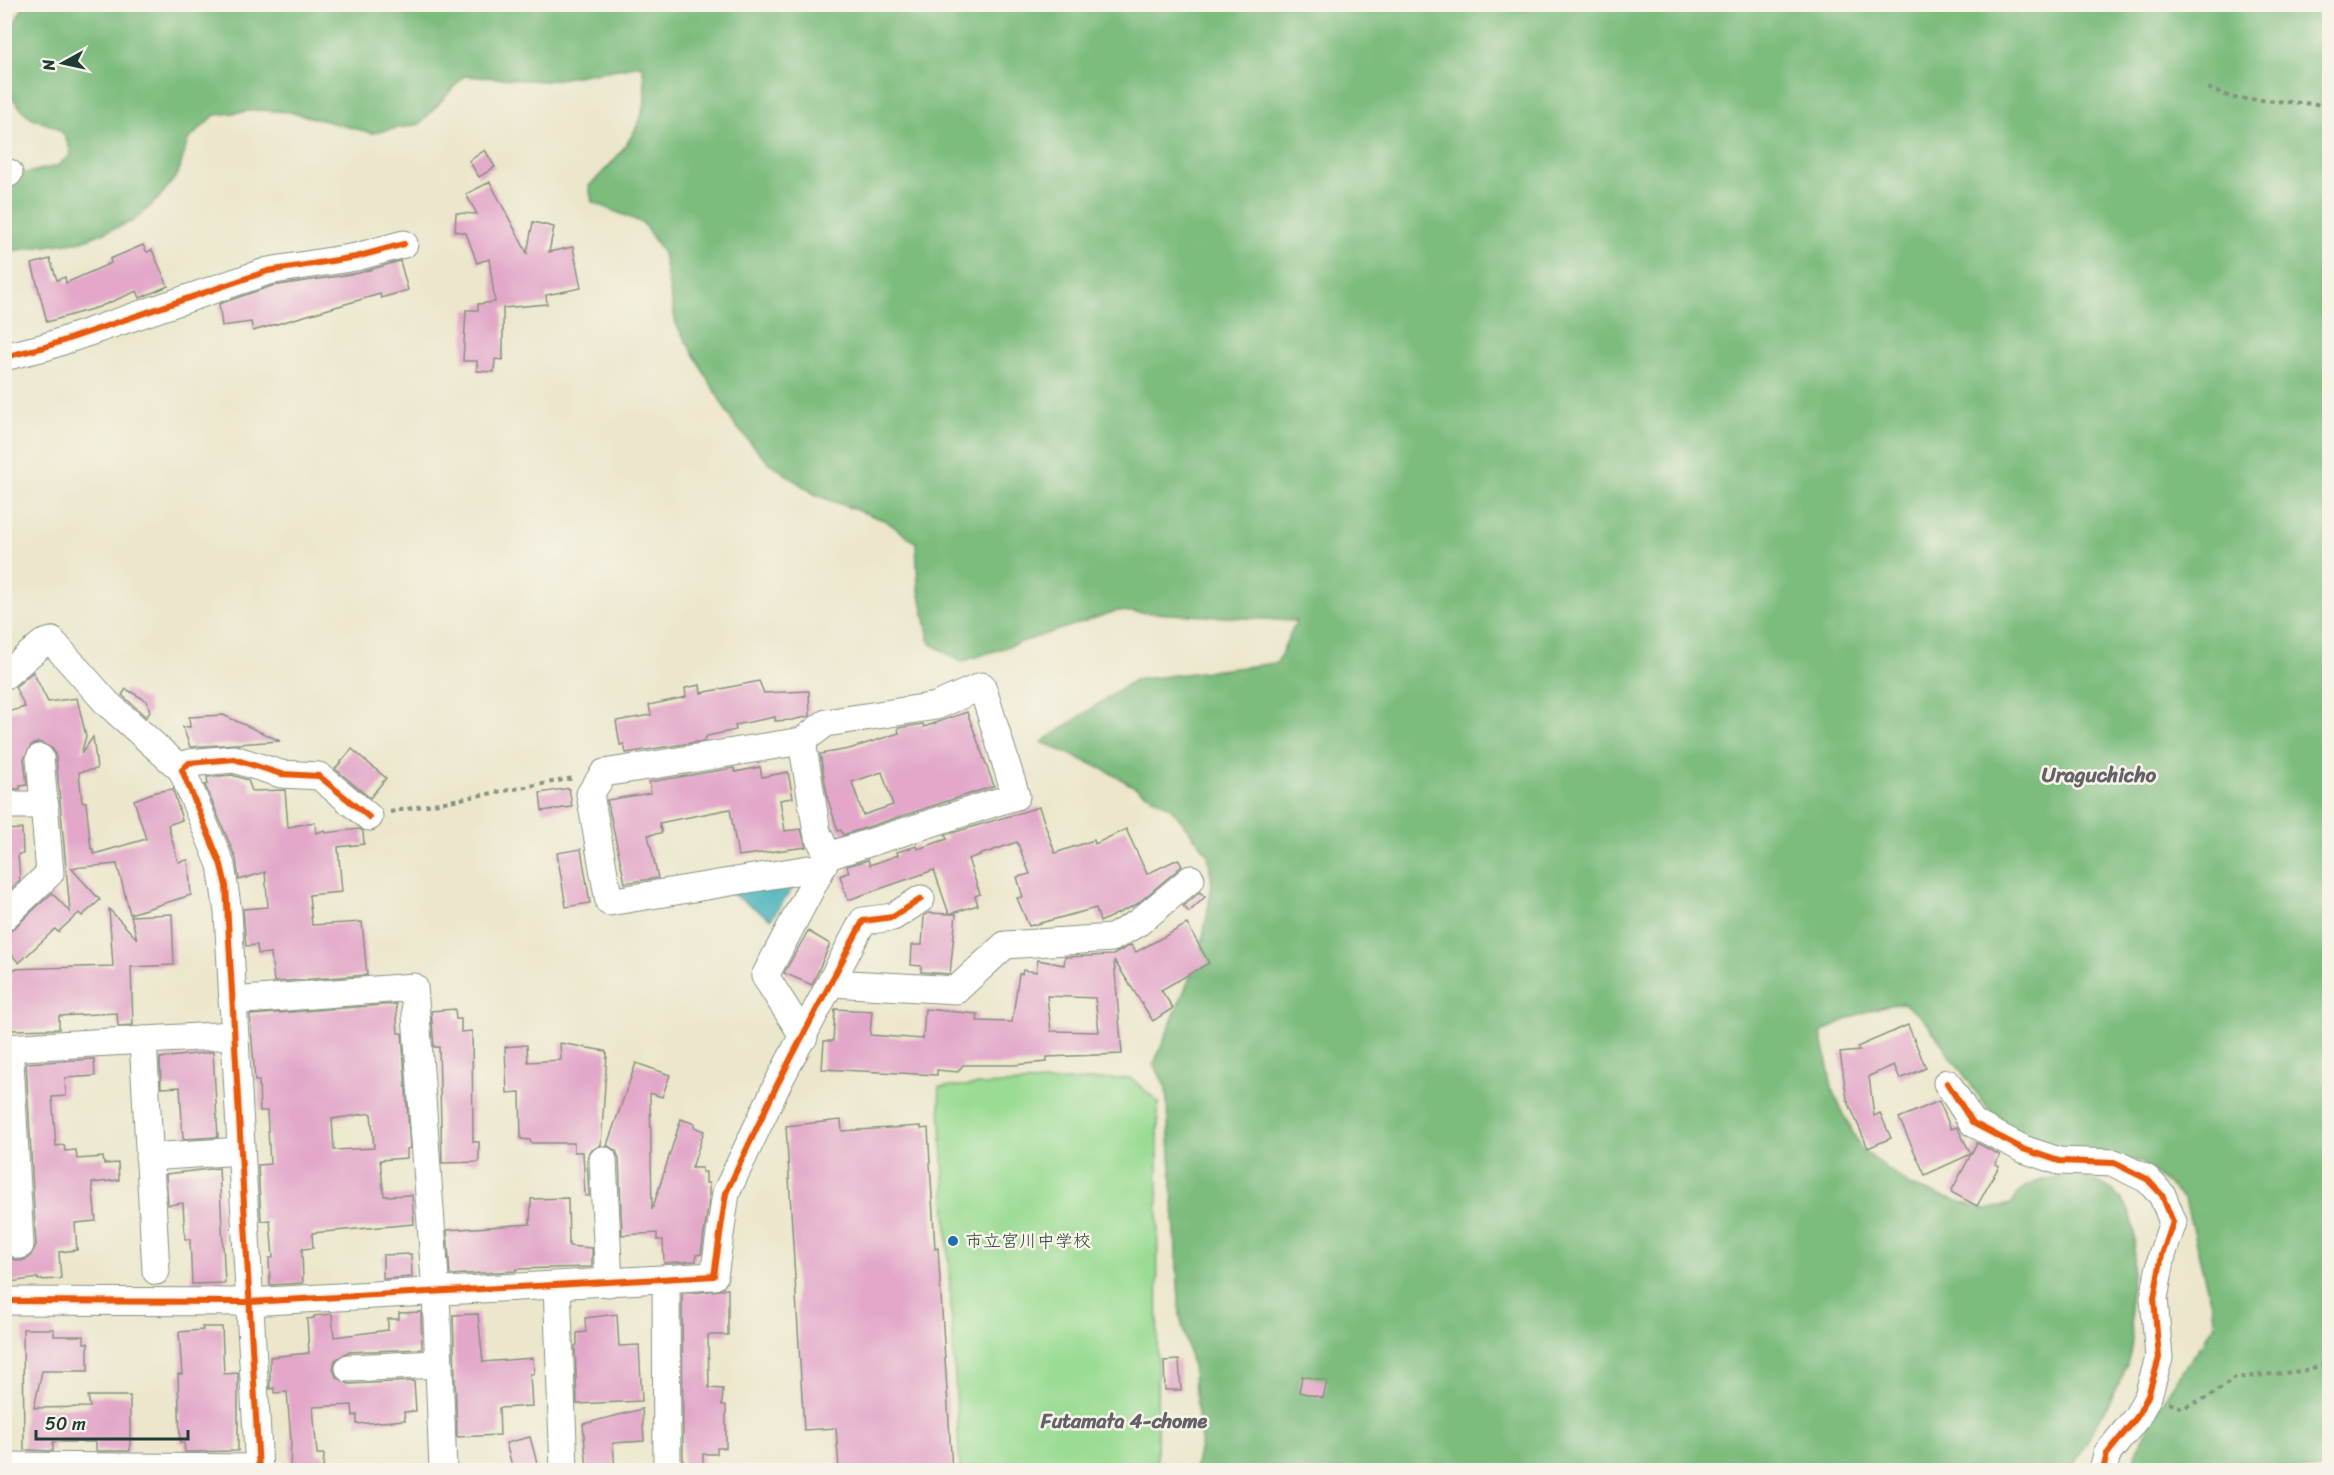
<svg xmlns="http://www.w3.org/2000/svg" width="2334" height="1475" font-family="Sriracha,'Klee One',sans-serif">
  <rect width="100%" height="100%" fill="#f7f3e8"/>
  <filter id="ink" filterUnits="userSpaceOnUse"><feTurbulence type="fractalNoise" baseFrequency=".0167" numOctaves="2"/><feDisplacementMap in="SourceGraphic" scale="12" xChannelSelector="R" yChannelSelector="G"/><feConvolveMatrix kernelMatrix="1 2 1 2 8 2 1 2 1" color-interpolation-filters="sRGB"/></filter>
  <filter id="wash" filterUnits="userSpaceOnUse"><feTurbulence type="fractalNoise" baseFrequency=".008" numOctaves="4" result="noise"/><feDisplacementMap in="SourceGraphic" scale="24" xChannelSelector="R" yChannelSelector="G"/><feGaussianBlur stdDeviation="1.35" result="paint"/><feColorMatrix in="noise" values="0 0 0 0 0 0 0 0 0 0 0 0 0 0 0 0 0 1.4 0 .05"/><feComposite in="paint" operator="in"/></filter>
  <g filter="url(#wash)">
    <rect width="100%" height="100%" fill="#ece7cc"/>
    <polygon fill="#9adc93" stroke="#5c8c64" stroke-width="1.5" points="1131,1078 1158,1102 1157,1470 960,1470 939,1087"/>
    <path fill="#7bbc7d" stroke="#4d7c58" stroke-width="1.5" d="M24,5H2329V1470H2133C2135,1435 2193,1355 2216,1324L2185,1200L2141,1162L2064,1149L2015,1130L1988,1109L1925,1020L1903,1003C1872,1007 1848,1017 1821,1033L1833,1092L1861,1149L1911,1186L1986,1210L2011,1204C2025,1180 2043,1178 2068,1176C2083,1175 2090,1178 2103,1185C2148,1207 2132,1258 2130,1298C2129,1314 2134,1333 2131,1348C2125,1388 2087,1432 2072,1470H1195L1201,1441L1192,1365L1180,1316L1166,1088L1154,1064L1201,950L1212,884L1208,854L1170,807L1105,770L1042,742L1134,680L1277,663L1296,621L1116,611L961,662L930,643L918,585L916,543L886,521L816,495L768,462L734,424L676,324L663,253L643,223L592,202L589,186C612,164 636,139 644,107C647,94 644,78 642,65L546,81L464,76L420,124L372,133L290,112L258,110L215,115L188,140L178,174L157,200L133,221L82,241L5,252L4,178L57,166L71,155C64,120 51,130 28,115C20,109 12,97 5,89V41Z"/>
    <polygon fill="#3eaeb9" stroke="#2e7676" stroke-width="1.5" points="797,882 771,919 729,892"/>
    <g id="blocks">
      <g fill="#e3a8c9" fill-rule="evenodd">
        <polygon points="485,150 495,167 479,177 469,161"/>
        <polygon points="490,182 527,253 533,222 554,227 549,252 573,247 581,288 546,295 547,304 503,308 503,360 495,359 494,372 477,371 477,361 463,361 466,310 478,310 478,304 495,302 489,259 477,263 466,233 455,231 456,213 477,214 466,194"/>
        <polygon points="143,245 147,252 152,250 168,286 140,298 137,291 99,307 47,322 32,264 50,259 57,280 65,277 66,283 111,263 110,259"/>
        <polygon points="400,261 408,290 381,298 380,294 253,331 251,322 222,326 219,304 272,286 359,273"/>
        <polygon points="33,672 48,702 77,698 86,736 81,754 93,737 97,769 79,772 82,802 86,802 91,849 93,849 94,854 146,839 134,800 155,792 173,789 182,820 168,825 178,862 188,860 191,895 130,914 117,864 71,868 100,900 82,916 79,913 58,932 55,929 19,963 4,946 4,937 52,893 70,912 56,757 53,749 39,742 31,745 24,759 27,785 20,786 20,789 4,789 4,713 25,707 15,687"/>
        <polygon points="759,681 764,693 809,691 810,716 792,720 775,721 775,717 735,725 736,730 707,736 704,741 626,753 624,744 620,745 616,721 651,715 649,705 686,697 685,688 700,685 701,693"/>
        <polygon points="126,689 147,701 150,712 146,717 122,695"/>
        <path d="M967,712L994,786L843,835L841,830L838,831L828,800L820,754L849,749L899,733L898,728L923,724L924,727ZM882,772L893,805L863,815L852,782Z"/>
        <polygon points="223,715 280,741 190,747 183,727 190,727 189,717"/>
        <polygon points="352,749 386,778 370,798 335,769"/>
        <polygon points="760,767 762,777 788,772 793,798 780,800 785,831 801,829 806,847 738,856 730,809 684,818 659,823 662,833 648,835 658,878 625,883 607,800 651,793 649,782 734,768 735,772"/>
        <polygon points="232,775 248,780 252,791 285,790 288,827 315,822 316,833 325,830 325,833 359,829 363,831 364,844 338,847 342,892 309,895 312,925 362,922 367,975 274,982 271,953 258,954 257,945 246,946 243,909 268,907 265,872 239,880 236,859 205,785 208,784 207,777"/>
        <polygon points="569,788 572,807 542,811 540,793"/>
        <polygon points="1039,807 1055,853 1094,840 1095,844 1126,829 1147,874 1178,859 1182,866 1137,904 1100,922 1096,908 1029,926 1017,898 1023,897 1017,877 1030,874 1017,842 968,859 980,894 975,896 978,905 949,914 956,914 950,974 921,972 921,966 911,965 912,945 922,945 924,916 929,913 949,914 934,870 848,900 840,876 849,872 847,866 868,860 870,865 898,855 897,852 917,846 918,849 947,839 945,835"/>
        <polygon points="22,829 23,854 18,854 20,880 4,895 4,830"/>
        <polygon points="581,849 590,903 566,907 557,853"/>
        <polygon points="1200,892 1205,897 1189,912 1183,906"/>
        <polygon points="109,909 137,939 131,916 172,914 174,965 131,967 133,1025 118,1026 117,1013 59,1016 59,1029 12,1030 9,969 113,966"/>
        <path d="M1187,924L1209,963L1161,990L1173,1008L1153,1021L1114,960L1122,1054L1047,1057V1062L1013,1065H963L958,1072L937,1070V1075L822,1069L824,1041H833L835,1009L872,1011L870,1035L923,1039L925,1009L978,1014L977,1021L1012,1022L1019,974H1022L1023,970L1036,972L1038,960L1064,965L1065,957L1113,955L1131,945L1136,952ZM1047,996L1095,998L1099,1032L1051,1031Z"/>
        <polygon points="808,931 830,944 812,985 784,973"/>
        <path d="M396,1004L398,1033H402L410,1148L407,1149V1158L380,1160L384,1196L412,1195L414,1224L312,1233L313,1248L302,1249L303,1283L270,1285L269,1258H273L270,1220L261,1221L258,1165L270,1164L267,1111H260L259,1081H255L250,1015ZM371,1113L374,1148L334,1150L332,1119Z"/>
        <polygon points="455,1009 456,1019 461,1019 461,1032 472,1031 473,1142 479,1142 479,1162 442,1163 439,1047 434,1047 431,1011"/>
        <polygon points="1908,1025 1926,1068 1900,1079 1894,1065 1869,1076 1874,1116 1880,1113 1891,1138 1868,1148 1847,1099 1840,1053 1860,1051 1857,1047"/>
        <polygon points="560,1043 605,1051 607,1054 601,1145 589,1152 587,1160 589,1196 585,1196 583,1152 574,1152 574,1143 531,1143 530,1140 521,1139 520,1092 507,1093 505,1047 527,1045 528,1062 561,1060"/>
        <polygon points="213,1052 218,1137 183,1139 180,1087 161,1088 160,1058"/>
        <polygon points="94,1059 95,1076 65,1078 66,1096 52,1097 56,1146 64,1145 65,1151 76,1150 77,1159 103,1157 104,1164 118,1163 119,1180 92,1183 96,1221 75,1223 77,1250 59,1252 61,1279 38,1280 38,1278 4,1283 4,1247 12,1259 21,1261 29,1258 36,1245 26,1063"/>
        <polygon points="636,1063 670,1075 662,1097 650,1093 652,1210 681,1119 695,1124 694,1127 704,1131 692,1168 702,1168 702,1172 706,1172 706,1183 709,1183 709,1200 701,1254 696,1255 696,1261 664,1263 663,1240 657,1240 657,1233 622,1235 619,1159 616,1151 607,1145"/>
        <polygon points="1939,1101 1951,1129 1957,1127 1971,1154 1925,1175 1899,1118"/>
        <polygon points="841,1120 842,1131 921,1126 921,1129 928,1128 935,1249 938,1248 952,1470 839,1470 836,1428 804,1430 786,1126"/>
        <polygon points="1977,1143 2000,1155 1995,1164 1999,1166 1977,1206 1951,1192"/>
        <polygon points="219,1168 225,1283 192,1284 190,1239 185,1239 183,1203 168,1205 166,1174"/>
        <polygon points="568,1198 569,1246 592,1248 592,1267 516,1269 516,1271 450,1275 447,1230 530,1224 531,1199"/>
        <polygon points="411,1254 412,1277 383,1279 383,1255"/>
        <polygon points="728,1289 728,1335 708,1335 709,1388 723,1389 722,1405 726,1405 726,1448 717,1448 717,1454 703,1454 703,1470 683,1470 682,1294"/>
        <polygon points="421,1312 422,1349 348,1352 335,1360 333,1368 336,1377 349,1384 414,1381 416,1411 404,1412 405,1420 357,1424 357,1415 353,1416 352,1405 313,1407 317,1454 324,1454 323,1470 290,1470 291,1440 287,1392 274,1393 274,1388 270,1389 270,1357 309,1353 307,1319 314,1318 314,1316 332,1314 334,1337 388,1330 388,1319 399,1319 399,1313"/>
        <polygon points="478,1314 483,1362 533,1358 534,1374 530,1374 532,1406 499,1408 500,1435 457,1437 453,1315"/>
        <polygon points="617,1314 619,1346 639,1345 642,1401 577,1404 575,1346 577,1345 577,1333 586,1332 585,1318"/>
        <polygon points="202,1327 222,1327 224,1374 238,1373 238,1451 185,1452 184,1443 180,1443 178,1374 182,1374 179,1332 203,1330"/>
        <polygon points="23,1329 54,1329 54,1336 84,1336 84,1343 88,1343 88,1371 42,1371 34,1408 90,1407 88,1396 130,1396 130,1451 96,1451 96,1442 53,1442 53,1451 24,1450"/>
        <polygon points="1179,1360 1181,1390 1165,1390 1164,1361"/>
        <polygon points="1302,1376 1327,1381 1323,1398 1299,1392"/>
        <polygon points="642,1409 644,1441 613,1443 615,1470 587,1470 583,1424"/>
        <polygon points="530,1437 539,1470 513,1470 506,1443"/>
      </g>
    </g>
  </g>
  <g filter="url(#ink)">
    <use href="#blocks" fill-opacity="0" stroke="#869280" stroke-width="1.5"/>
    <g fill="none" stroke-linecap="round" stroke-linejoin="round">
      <defs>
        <g id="minor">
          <polyline points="4,174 9,173"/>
          <polyline points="4,357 45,347 268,271 356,257 404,244"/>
          <polyline points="4,676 42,644 52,641 107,703 182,770 221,865 228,912 259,1470"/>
          <polyline points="802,741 604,773 590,794 609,902 821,867"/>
          <polyline points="182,770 189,763 234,759 281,774 319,776 369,817"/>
          <polyline points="4,805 45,805"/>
          <polyline points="4,917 50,873 40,758"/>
          <polyline points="831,983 956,990 1005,945 1112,938 1139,922 1191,879"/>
          <polyline points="232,1001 414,987 436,1293 443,1470"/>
          <polyline points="804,1037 765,976 828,856 1016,796 982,686 936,706 826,723 802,741 817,832 828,856"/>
          <polyline points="143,1040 156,1271"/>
          <polyline points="4,1048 234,1035"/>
          <polyline points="6,1048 10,1061 20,1245"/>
          <polyline points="1947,1083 1973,1123 2023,1149 2059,1161 2114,1163 2147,1179 2162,1195 2173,1222 2162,1255 2154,1298 2159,1358 2148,1396 2137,1417 2107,1454 2103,1470"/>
          <polyline points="149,1157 241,1151"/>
          <polyline points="603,1160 609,1283"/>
          <polyline points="666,1279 667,1470"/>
          <polyline points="557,1286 564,1470"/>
          <polyline points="4,1301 249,1302 714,1276 726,1193 778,1083 863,921 893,917 921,899"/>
          <polyline points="349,1368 439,1364"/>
          <polyline points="4,1466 259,1468"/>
        </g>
      </defs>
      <use href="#minor" stroke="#869280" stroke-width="29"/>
      <g stroke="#869280" stroke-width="4" stroke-dasharray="4.5 4.5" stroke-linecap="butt">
        <polyline points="2208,88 2233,98 2316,104 2330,108"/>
        <polyline points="390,812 574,778"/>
        <polyline points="2169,1403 2182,1408 2209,1397 2235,1378 2302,1371 2330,1363"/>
      </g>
      <use href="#minor" stroke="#fff" stroke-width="27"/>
      <defs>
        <g id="cycleway">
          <polyline points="4,357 45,347 268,271 356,257 404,244"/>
          <polyline points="1947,1083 1973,1123 2023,1149 2059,1161 2114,1163 2147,1179 2162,1195 2173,1222 2162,1255 2154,1298 2159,1358 2148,1396 2137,1417 2107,1454 2103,1470"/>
          <polyline points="4,1301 249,1302 714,1276 726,1193 778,1083 863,921 893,917 921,899"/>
          <polyline points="259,1470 226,886 221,865 182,770 189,763 234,759 281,774 319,776 369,817"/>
        </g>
      </defs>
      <use href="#cycleway" stroke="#f7f3e8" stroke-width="10"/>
      <use href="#cycleway" stroke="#e8590c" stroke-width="6"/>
    </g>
  </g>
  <circle fill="#1f6fb2" stroke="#f7f3e8" stroke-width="2" cx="953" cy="1241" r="6"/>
  <g text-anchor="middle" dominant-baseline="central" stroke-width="5" stroke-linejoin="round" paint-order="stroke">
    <g font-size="18" fill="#1f3d34" stroke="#f7f3e8" text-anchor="start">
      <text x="965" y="1241">市立宮川中学校</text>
    </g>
    <g font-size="20" font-weight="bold" fill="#646268" stroke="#f7f3e8">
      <text x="1124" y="1421">Futamata 4-chome</text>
    </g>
    <g font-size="21" font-weight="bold" fill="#646268" stroke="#f7f3e8">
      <text x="2099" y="775">Uraguchicho</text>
    </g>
  </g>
  <rect width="2334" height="1475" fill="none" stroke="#f7f3e8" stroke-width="24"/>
  <g transform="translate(63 63) rotate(262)" stroke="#f7f3e8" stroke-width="4.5" paint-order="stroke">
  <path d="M0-4.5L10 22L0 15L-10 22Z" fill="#1f3d34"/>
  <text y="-9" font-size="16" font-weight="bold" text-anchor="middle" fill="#1f3d34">N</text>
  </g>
  <path d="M36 1430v9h152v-9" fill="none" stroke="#1f3d34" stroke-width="3"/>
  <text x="45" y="1430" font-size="18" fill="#1f3d34" stroke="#f7f3e8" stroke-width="4.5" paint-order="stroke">50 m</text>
</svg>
